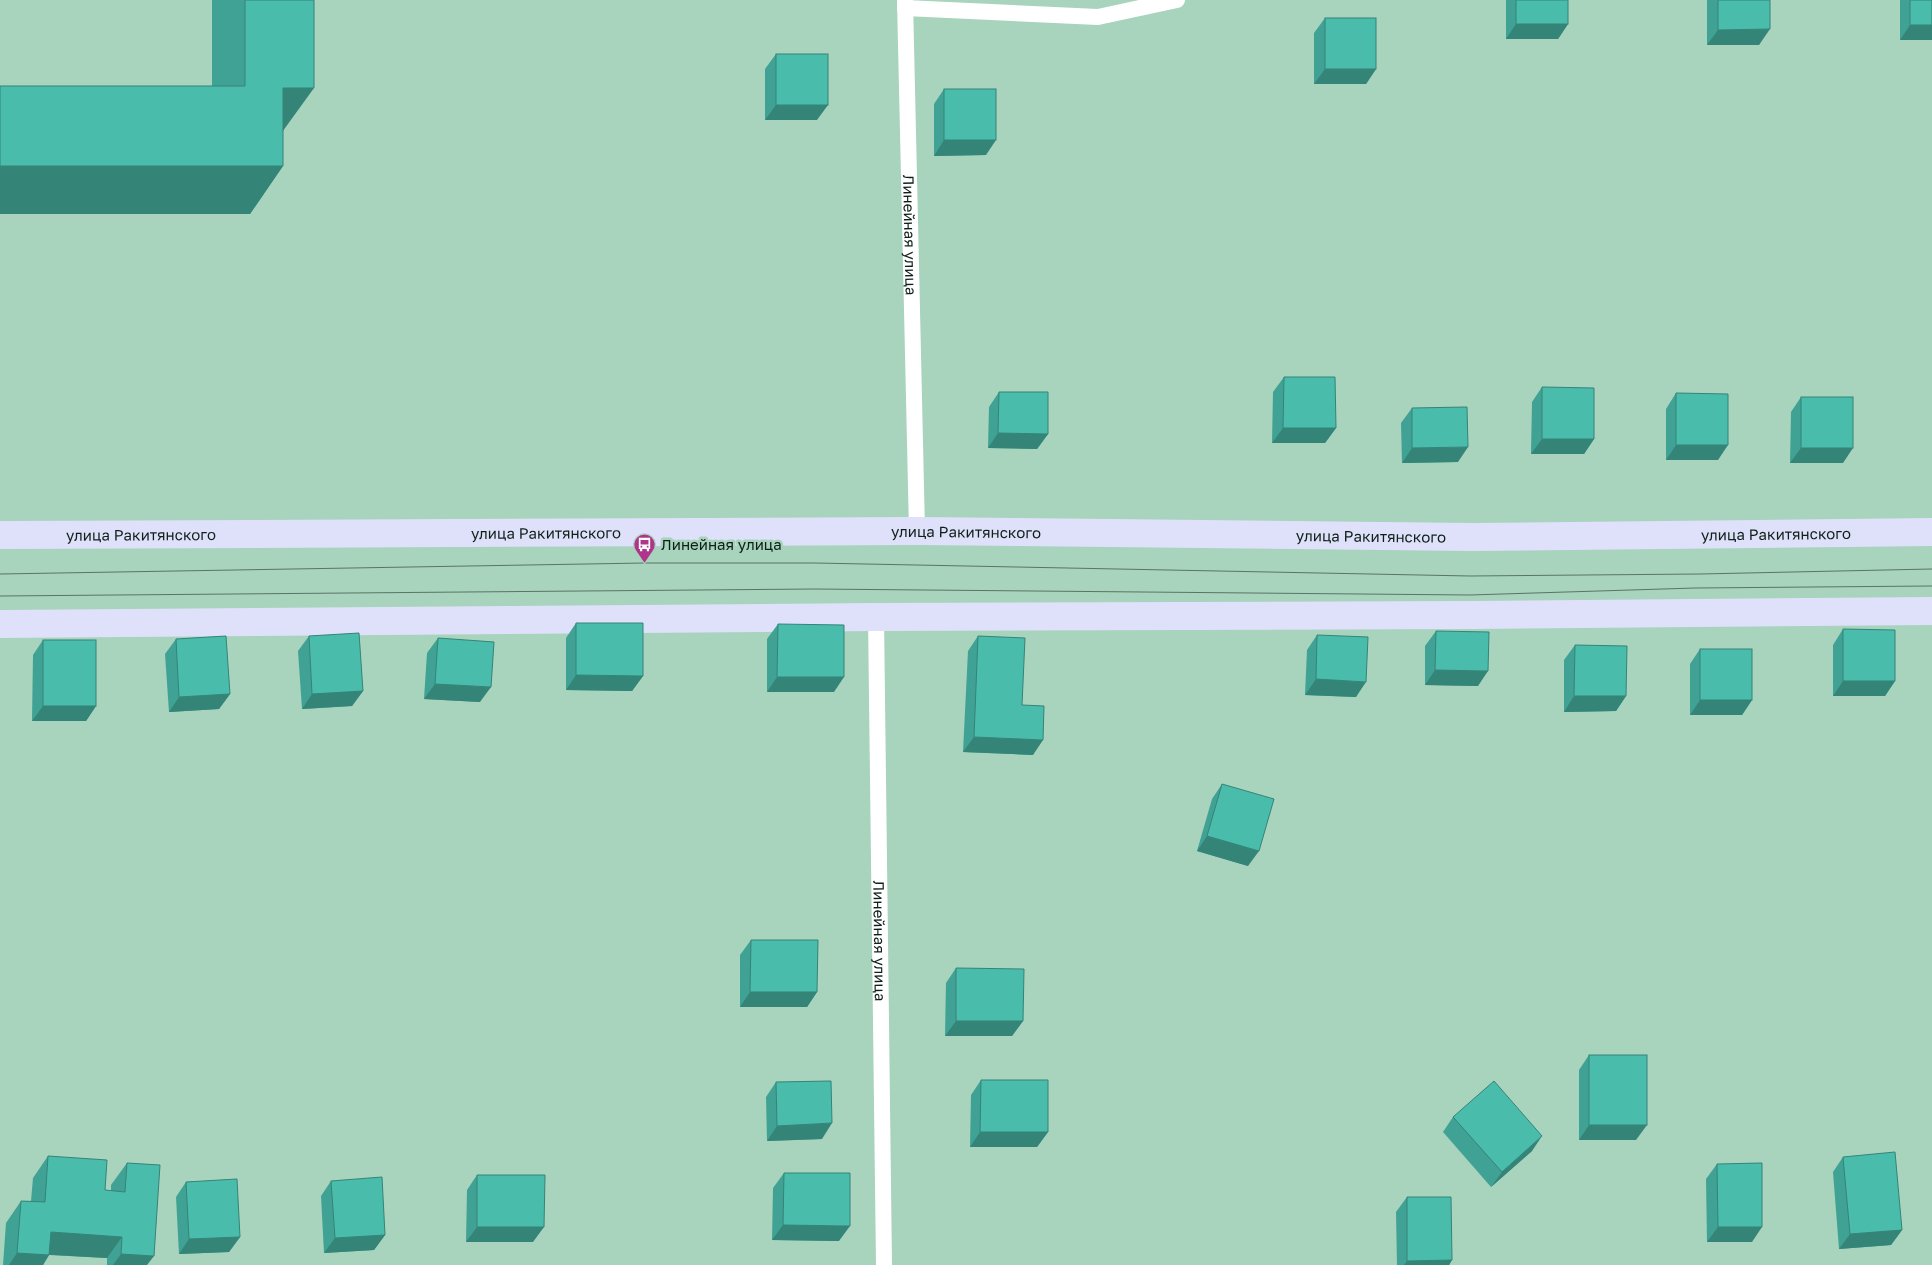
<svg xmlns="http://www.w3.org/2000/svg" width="1932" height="1265" font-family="'Golos Text',sans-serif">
  <rect width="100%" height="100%" fill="#a8d3bc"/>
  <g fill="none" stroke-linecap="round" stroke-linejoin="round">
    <g stroke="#fff" stroke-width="16">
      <path id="s1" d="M905,0L917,531"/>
      <polyline points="905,8 1098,17 1177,0"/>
      <path id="s2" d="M876,617L884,1265"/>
    </g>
    <g stroke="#dfe1fb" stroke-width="28">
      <path id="s3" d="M0,535L917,531L1473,537L1932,532"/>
      <polyline points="0,624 876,617 1470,615 1932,611"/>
    </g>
    <g stroke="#587566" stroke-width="1">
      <polyline points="0,574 645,563 815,563 1470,576 1700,574 1932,569"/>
      <polyline points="0,596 815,589 1470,595 1695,588 1932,586"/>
    </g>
  </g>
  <g fill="#40a294">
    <polygon points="212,0 314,0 283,132 283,166 250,214 0,214 0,86 212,86"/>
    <polygon points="1506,0 1568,0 1568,24 1558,39 1506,39"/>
    <polygon points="1707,0 1770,0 1759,45 1707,45"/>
    <rect x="1900" y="0" width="32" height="40"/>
    <polygon points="1325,18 1376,69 1366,84 1314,84 1314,33"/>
    <polygon points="776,54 817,120 765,120 765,69"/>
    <polygon points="944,89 986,155 934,156 934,104"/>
    <polygon points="1284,377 1336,428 1325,443 1272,443 1273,392"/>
    <polygon points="1542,387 1594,439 1584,454 1531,454 1532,402"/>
    <polygon points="999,392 1048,434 1037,449 988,448 989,407"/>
    <polygon points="1676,393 1718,460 1666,460 1666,409"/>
    <polygon points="1801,397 1843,463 1790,463 1791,412"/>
    <polygon points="1412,408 1458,462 1402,463 1401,423"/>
    <polygon points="576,623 643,676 632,691 566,690 566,638"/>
    <polygon points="778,624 834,692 767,692 767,639"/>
    <polygon points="1843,629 1895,681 1885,696 1833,696 1833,645"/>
    <polygon points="1436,631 1478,686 1425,685 1425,646"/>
    <polygon points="1317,635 1356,697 1305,695 1307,650"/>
    <polygon points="309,636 363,691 352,706 302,709 298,651"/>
    <polygon points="978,636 1022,705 1033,755 963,752 968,651"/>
    <polygon points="438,638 480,702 424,699 427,653"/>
    <polygon points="176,639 230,694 219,709 169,712 165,654"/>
    <polygon points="43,640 96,706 86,721 32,721 33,655"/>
    <polygon points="1575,645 1626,696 1616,711 1564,712 1564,660"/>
    <polygon points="1700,649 1752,700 1742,715 1690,715 1690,664"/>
    <polygon points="1222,784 1248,866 1197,851 1212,799"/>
    <polygon points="751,940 817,992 807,1007 740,1007 740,955"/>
    <polygon points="956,968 1023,1021 1012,1036 945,1036 946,983"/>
    <polygon points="1589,1055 1636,1140 1579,1140 1579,1070"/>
    <polygon points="981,1080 1048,1132 1037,1147 970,1147 971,1095"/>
    <polygon points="776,1082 822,1139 767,1141 766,1097"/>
    <polygon points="1453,1117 1532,1151 1491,1187 1443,1132"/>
    <polygon points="48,1156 105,1190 111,1191 111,1185 127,1163 147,1265 107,1265 107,1258 49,1255 43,1265 3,1265 6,1223 21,1201 31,1201 33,1178"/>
    <polygon points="1843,1157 1902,1230 1891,1245 1839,1249 1833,1172"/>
    <polygon points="1717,1164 1752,1242 1707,1242 1706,1179"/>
    <polygon points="784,1173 839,1241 772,1240 773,1188"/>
    <polygon points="477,1175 533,1242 466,1242 467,1190"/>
    <polygon points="331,1181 385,1235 374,1250 324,1253 321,1196"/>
    <polygon points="186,1182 240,1237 229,1252 179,1254 176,1197"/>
    <polygon points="1407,1197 1452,1260 1449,1265 1397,1265 1396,1212"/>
  </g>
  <g fill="#348478">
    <polygon points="1516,24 1568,24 1558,39 1506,39"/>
    <polygon points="1910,25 1932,25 1932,40 1900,40"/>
    <polygon points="1770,29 1759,45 1707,45 1718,30"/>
    <polygon points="1325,69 1376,69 1366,84 1314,84"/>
    <polygon points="283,88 314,88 280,135"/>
    <polygon points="776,105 828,105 817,120 765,120"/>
    <polygon points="944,140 996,140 986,155 934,156"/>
    <polygon points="0,166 283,166 250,214 0,214"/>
    <polygon points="1283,428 1336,428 1325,443 1272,443"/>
    <polygon points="998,433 1048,434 1037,449 988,448"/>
    <polygon points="1542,439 1594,439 1584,454 1531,454"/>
    <polygon points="1676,445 1728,445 1718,460 1666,460"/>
    <polygon points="1468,447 1458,462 1402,463 1412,448"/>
    <polygon points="1801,448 1853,448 1843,463 1790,463"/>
    <polygon points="1435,670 1488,671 1478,686 1425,685"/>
    <polygon points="576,675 643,676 632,691 566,690"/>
    <polygon points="777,677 844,677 834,692 767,692"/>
    <polygon points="1316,679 1366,682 1356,697 1305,695"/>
    <polygon points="1843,681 1895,681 1885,696 1833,696"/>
    <polygon points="435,684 491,687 480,702 424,699"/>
    <polygon points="363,691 352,706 302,709 312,694"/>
    <polygon points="230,694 219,709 169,712 179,697"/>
    <polygon points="1574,696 1626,696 1616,711 1564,712"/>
    <polygon points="1700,700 1752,700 1742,715 1690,715"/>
    <polygon points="43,706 96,706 86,721 32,721"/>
    <polygon points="974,737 1043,740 1033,755 963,752"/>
    <polygon points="1207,836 1259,851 1248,866 1197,851"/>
    <polygon points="750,992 817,992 807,1007 740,1007"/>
    <polygon points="956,1021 1023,1021 1012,1036 945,1036"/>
    <polygon points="832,1123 822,1139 767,1141 777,1126"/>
    <polygon points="1589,1125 1647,1125 1636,1140 1579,1140"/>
    <polygon points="980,1132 1048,1132 1037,1147 970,1147"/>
    <polygon points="1542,1136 1532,1151 1491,1187 1502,1172"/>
    <polygon points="783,1225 850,1226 839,1241 772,1240"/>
    <polygon points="477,1227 544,1227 533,1242 466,1242"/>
    <polygon points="1718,1227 1762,1227 1752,1242 1707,1242"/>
    <polygon points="1902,1230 1891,1245 1839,1249 1850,1234"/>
    <polygon points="51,1232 122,1237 107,1258 36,1254"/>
    <polygon points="385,1235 374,1250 324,1253 335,1238"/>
    <polygon points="240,1237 229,1252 179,1254 189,1239"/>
    <polygon points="17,1253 49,1255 43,1265 9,1265"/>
    <polygon points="121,1254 154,1256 147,1265 113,1265"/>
    <polygon points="1452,1260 1449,1265 1404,1265 1407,1261"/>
  </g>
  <g fill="#4abcac" stroke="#348478">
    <polygon points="245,0 314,0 314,88 283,88 283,166 0,166 0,86 245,86"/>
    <rect x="1516" y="0" width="52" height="24"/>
    <polygon points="1718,0 1770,0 1770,29 1718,30"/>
    <rect x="1910" y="0" width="22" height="25"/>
    <rect x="1325" y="18" width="51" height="51"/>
    <rect x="776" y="54" width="52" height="51"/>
    <rect x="944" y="89" width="52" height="51"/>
    <polygon points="1284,377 1335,377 1336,428 1283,428"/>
    <polygon points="1542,387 1594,388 1594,439 1542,439"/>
    <polygon points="999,392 1048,392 1048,434 998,433"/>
    <polygon points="1676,393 1728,394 1728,445 1676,445"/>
    <rect x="1801" y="397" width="52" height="51"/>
    <polygon points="1467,407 1468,447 1412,448 1412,408"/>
    <polygon points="576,623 643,623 643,676 576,675"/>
    <polygon points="778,624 844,625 844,677 777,677"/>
    <polygon points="1843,629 1895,630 1895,681 1843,681"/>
    <polygon points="1436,631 1489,632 1488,671 1435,670"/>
    <polygon points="359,633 363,691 312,694 309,636"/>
    <polygon points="1317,635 1368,637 1366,682 1316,679"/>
    <polygon points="226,636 230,694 179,697 176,639"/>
    <polygon points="978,636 1025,638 1022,705 1044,706 1043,740 974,737"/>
    <polygon points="438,638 494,642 491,687 435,684"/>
    <rect x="43" y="640" width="53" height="66"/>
    <polygon points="1575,645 1627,646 1626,696 1574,696"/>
    <rect x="1700" y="649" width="52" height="51"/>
    <polygon points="1222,784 1274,799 1259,851 1207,836"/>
    <polygon points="751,940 818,940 817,992 750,992"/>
    <polygon points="956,968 1024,969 1023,1021 956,1021"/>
    <rect x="1589" y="1055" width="58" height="70"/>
    <polygon points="981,1080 1048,1080 1048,1132 980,1132"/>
    <polygon points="831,1081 832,1123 777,1126 776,1082"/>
    <polygon points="1494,1081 1542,1136 1502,1172 1453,1117"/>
    <polygon points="1895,1152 1902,1230 1850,1234 1843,1157"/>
    <polygon points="48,1156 107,1160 105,1190 125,1192 127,1163 160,1165 154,1256 121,1254 122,1237 51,1232 49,1255 17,1253 21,1201 45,1202"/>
    <polygon points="1762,1163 1762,1227 1718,1227 1717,1164"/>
    <polygon points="784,1173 850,1173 850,1226 783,1225"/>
    <polygon points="477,1175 545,1175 544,1227 477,1227"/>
    <polygon points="382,1177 385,1235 335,1238 331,1181"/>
    <polygon points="237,1179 240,1237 189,1239 186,1182"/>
    <polygon points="1407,1197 1451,1197 1452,1260 1407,1261"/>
  </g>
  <defs>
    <symbol id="bus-pin" viewBox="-11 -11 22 30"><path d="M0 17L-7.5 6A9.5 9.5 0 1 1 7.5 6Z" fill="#ae358a" stroke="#a8d3bc"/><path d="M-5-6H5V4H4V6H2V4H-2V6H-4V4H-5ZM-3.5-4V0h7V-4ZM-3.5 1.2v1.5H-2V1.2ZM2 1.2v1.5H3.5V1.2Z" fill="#fff"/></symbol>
  </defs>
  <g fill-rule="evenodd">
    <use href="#bus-pin" x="632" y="532" width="25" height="34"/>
  </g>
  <g text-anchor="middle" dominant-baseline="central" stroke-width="5" stroke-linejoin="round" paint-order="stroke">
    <g font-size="15" fill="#0f2018" stroke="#a8d3bc">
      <text stroke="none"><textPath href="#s1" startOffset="235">Линейная улица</textPath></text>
      <text stroke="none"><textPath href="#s3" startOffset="546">улица Ракитянского</textPath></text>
      <text stroke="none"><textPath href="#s3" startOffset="966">улица Ракитянского</textPath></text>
      <text stroke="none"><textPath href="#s3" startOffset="141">улица Ракитянского</textPath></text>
      <text stroke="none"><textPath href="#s3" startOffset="1776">улица Ракитянского</textPath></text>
      <text stroke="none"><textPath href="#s3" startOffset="1371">улица Ракитянского</textPath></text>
      <text stroke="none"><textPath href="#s2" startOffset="324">Линейная улица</textPath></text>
    </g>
    <g font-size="15" fill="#0f2018" stroke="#a8d3bc" text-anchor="start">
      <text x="661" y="544">Линейная улица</text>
    </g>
  </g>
</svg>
